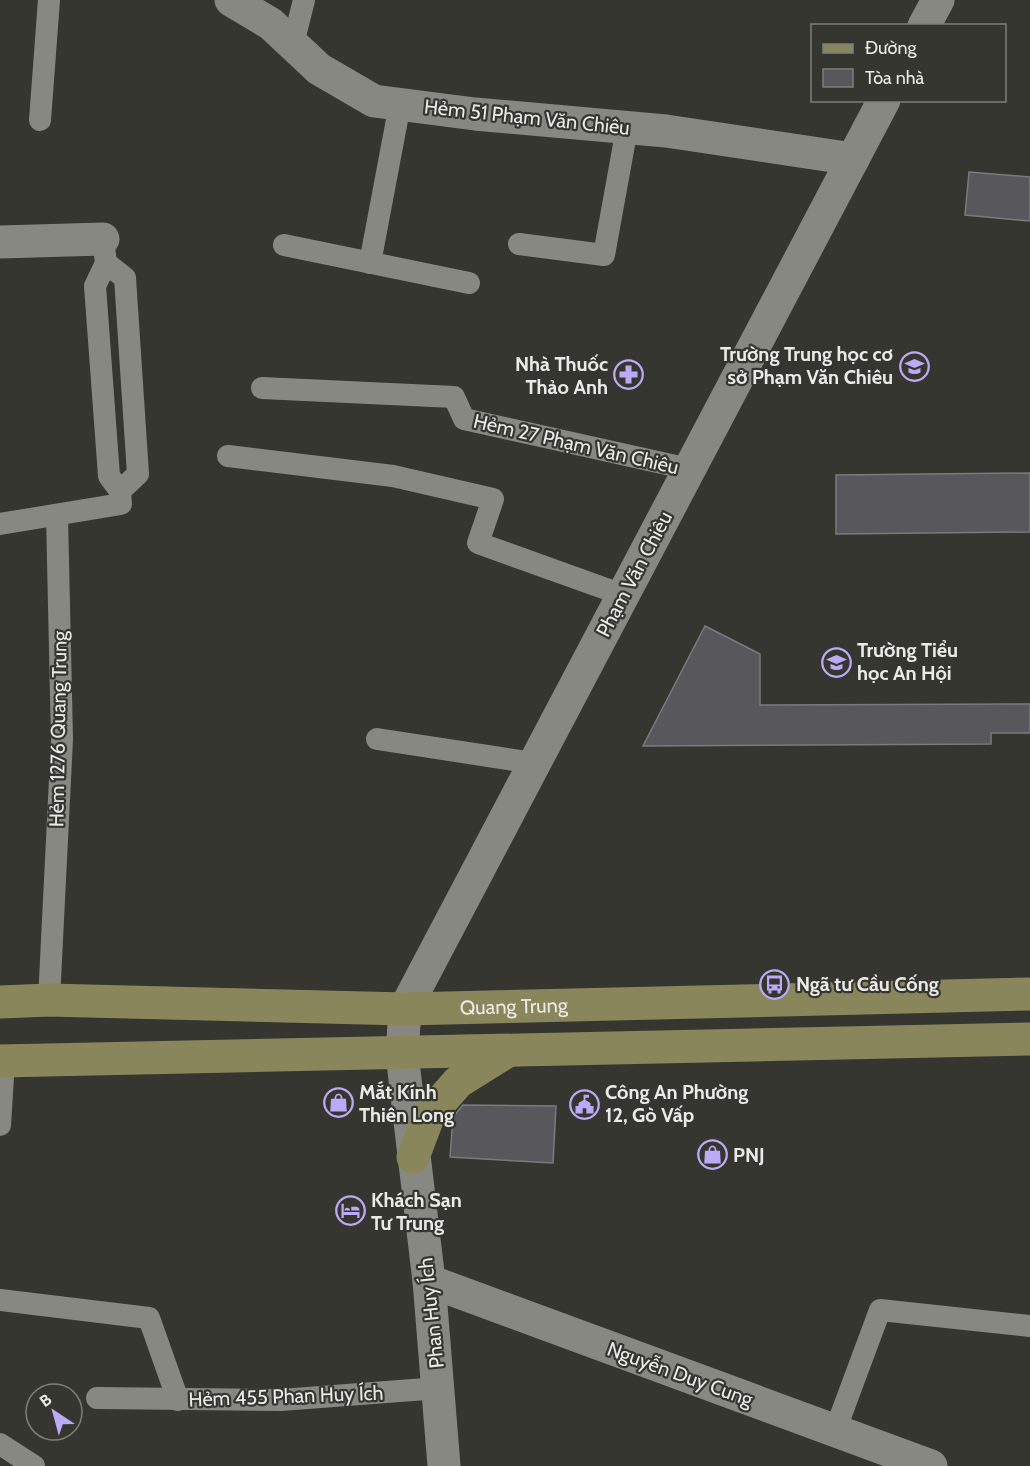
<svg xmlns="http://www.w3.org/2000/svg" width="1030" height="1466" font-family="Cabin,sans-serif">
  <rect width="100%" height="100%" fill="#363631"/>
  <g fill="#57575c" stroke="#7b7a7f" stroke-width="1.5">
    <polygon points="969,172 1030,177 1030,221 965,215"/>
    <polygon points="1030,473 1030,532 836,534 836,475"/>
    <polygon points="705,626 760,654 760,705 1030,704 1030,733 991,733 991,744 643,746"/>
    <polygon points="463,1105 556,1106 553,1163 450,1157 453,1117"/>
  </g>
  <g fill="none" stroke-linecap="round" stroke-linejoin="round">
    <g stroke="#888883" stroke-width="22">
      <polyline points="293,44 304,0"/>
      <polyline points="40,120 49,0"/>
      <polyline points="519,244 604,255 627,128"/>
      <polyline points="284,245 469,283"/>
      <polyline points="106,263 125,278 138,474 120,491"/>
      <polyline points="370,263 400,104"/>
      <polyline points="262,388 454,397 464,419 689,469"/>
      <polyline points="228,456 393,476 493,499 478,543 623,595"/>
      <polyline points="0,524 121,504 120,491 109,476 95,286 106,263 103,239"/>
      <polyline points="377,739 534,763"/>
      <polyline points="49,1000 62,739 57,516"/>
      <polyline points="0,1125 4,1061"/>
      <polyline points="0,1300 149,1318 178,1400"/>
      <polyline points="97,1398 281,1400 439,1388"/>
      <polyline points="835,1431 880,1310 1030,1326"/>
      <polyline points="0,1444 34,1466"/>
    </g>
    <g stroke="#888883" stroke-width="33">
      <polyline points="231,0 271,24 319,69 374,101 475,114 666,131 853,159"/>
      <polyline points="0,242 103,239"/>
      <polyline points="429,1281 931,1466"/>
    </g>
    <g stroke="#888883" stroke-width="33">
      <polyline points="924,26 938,0"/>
      <polyline points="444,1466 429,1281 402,1054 405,1009 884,100"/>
    </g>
    <g stroke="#8a865b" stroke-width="33">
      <path id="s1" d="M0,1002L49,1000L405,1009L1030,994"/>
      <polyline points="0,1061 1030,1039"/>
      <polyline points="413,1157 429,1115 458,1082 506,1052"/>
    </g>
  </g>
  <defs>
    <symbol id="school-ring" viewBox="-11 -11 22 22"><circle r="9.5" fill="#363631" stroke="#bbaaf6" stroke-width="1.5"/><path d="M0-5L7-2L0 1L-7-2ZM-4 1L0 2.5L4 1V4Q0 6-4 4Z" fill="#bbaaf6"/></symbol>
    <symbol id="pharmacy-ring" viewBox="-11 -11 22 22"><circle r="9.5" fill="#363631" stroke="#bbaaf6" stroke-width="1.5"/><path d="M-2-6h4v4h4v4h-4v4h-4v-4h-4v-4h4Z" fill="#bbaaf6"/></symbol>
    <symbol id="bus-ring" viewBox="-11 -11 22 22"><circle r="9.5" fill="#363631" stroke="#bbaaf6" stroke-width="1.5"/><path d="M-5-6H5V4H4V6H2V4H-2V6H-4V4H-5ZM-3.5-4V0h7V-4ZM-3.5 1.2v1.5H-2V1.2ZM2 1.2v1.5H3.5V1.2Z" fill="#bbaaf6"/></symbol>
    <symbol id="shop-ring" viewBox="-11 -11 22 22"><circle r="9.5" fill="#363631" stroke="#bbaaf6" stroke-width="1.5"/><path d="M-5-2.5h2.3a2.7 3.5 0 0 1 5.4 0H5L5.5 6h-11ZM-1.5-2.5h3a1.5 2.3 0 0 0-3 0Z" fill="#bbaaf6"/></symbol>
    <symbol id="civic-ring" viewBox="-11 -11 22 22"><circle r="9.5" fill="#363631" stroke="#bbaaf6" stroke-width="1.5"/><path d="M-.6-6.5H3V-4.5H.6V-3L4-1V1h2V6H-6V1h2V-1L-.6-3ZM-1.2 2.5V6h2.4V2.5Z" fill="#bbaaf6"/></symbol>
    <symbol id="hotel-ring" viewBox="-11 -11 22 22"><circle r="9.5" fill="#363631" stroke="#bbaaf6" stroke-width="1.5"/><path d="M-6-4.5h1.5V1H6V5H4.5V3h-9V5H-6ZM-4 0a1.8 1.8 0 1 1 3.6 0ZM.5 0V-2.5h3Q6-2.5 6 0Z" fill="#bbaaf6"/></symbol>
  </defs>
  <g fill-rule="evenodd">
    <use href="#school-ring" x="898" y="350" width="33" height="33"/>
    <use href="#pharmacy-ring" x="612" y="358" width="33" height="33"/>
    <use href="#school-ring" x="820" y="646" width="33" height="33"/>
    <use href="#bus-ring" x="758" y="968" width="33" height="33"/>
    <use href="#shop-ring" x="322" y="1086" width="33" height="33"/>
    <use href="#civic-ring" x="568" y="1088" width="33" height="33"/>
    <use href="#shop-ring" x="696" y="1138" width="33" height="33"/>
    <use href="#hotel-ring" x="334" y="1194" width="33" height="33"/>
  </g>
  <g text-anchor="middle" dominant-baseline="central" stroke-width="4.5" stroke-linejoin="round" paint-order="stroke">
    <g font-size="20" fill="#eaeae7" stroke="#363631">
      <text transform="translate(527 117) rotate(6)">Hẻm 51 Phạm Văn Chiêu</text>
      <text transform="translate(576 444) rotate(13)">Hẻm 27 Phạm Văn Chiêu</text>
      <text transform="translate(634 574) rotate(-62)">Phạm Văn Chiêu</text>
      <text transform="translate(58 729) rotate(-89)">Hẻm 1276 Quang Trung</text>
      <text stroke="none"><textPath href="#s1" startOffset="514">Quang Trung</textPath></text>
      <text transform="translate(431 1313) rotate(-96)">Phan Huy Ích</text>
      <text transform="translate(680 1374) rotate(20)">Nguyễn Duy Cung</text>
      <text transform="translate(286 1396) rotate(-2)">Hẻm 455 Phan Huy Ích</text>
    </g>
    <g font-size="20" font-weight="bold" fill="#eaeae7" stroke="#363631" text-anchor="start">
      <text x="893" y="354" text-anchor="end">Trường Trung học cơ<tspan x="893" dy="23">sở Phạm Văn Chiêu</tspan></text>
      <text x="608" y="364" text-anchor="end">Nhà Thuốc<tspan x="608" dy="23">Thảo Anh</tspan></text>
      <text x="857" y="650">Trường Tiểu<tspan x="857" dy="23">học An Hội</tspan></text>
      <text x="796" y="984">Ngã tư Cầu Cống</text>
      <text x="359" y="1092">Mắt Kính<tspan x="359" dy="23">Thiên Long</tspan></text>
      <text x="605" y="1092">Công An Phường<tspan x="605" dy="23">12, Gò Vấp</tspan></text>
      <text x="733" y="1155">PNJ</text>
      <text x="371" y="1200">Khách Sạn<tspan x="371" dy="23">Tư Trung</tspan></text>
    </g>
  </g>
  <rect x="811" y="24" width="195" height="78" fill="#363631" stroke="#7e7e7a" stroke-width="1.5"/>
  <rect x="823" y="44" width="30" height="9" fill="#8a865b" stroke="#7e7e7a" stroke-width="1.5"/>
  <text x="865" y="54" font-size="18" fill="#eaeae7">Đường</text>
  <rect x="823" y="69" width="30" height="18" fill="#57575c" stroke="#7e7e7a" stroke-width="1.5"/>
  <text x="865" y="84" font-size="18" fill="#eaeae7">Tòa nhà</text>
  <g transform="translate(54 1412) rotate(324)"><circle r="28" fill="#363631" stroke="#7e7e7a" stroke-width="1.5"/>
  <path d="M0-4.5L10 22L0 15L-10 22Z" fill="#bbaaf6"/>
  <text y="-9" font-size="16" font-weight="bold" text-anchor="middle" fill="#eaeae7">B</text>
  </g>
</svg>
